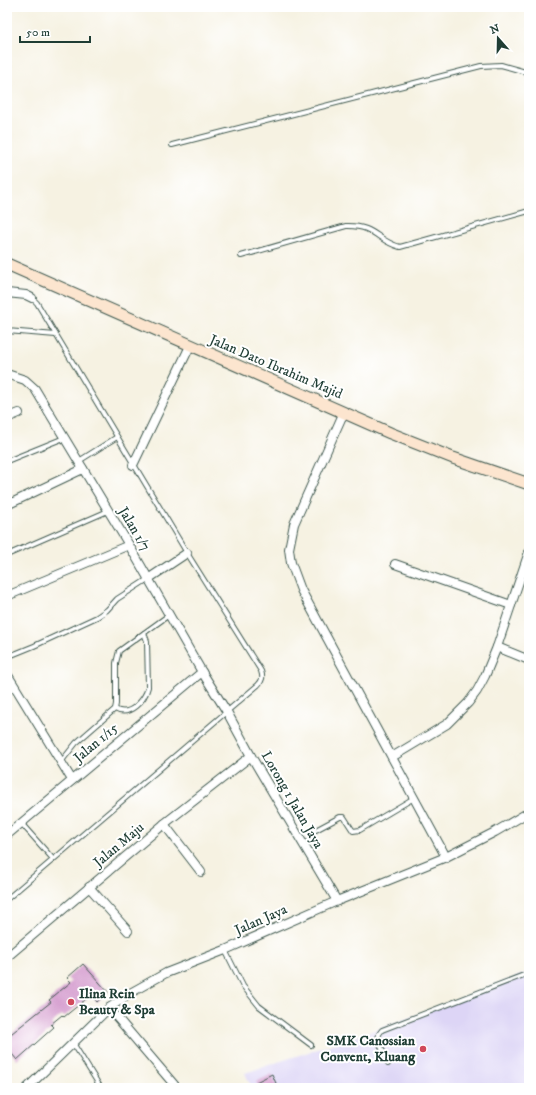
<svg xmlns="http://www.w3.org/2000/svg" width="536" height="1095" font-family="'IM FELL DW Pica',serif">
  <rect width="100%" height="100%" fill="#fff"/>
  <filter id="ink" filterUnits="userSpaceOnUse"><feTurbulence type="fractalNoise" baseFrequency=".025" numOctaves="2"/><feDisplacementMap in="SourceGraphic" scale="8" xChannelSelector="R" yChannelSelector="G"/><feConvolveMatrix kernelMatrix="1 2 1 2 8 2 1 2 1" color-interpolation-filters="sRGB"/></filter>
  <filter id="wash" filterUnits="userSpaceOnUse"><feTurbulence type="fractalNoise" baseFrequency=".012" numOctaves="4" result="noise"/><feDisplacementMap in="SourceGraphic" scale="16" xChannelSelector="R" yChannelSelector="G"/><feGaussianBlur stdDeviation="0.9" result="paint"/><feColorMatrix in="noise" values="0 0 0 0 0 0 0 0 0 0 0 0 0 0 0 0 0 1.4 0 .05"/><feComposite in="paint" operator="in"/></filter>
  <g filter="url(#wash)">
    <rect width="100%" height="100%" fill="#f6f2e2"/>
    <polygon fill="#ddd5f6" points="529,972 529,1088 252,1088 245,1073 390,1025"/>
    <g id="blocks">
      <g fill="#d398cc">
        <polygon points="83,964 108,992 97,1002 91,995 64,1017 62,1015 51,1024 54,1027 17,1060 7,1048 7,1037 51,1002 49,1000 71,982 67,978"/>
        <polygon points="272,1074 278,1088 259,1088 256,1082"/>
      </g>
    </g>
  </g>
  <g filter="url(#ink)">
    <use href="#blocks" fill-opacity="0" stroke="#3f584e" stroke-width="1"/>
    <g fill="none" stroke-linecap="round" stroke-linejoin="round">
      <defs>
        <g id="lane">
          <polyline points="172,145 481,66 501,65 529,73"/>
          <path d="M241,256L346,226C375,225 377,241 400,247L529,211"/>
          <polyline points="7,331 56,335"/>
          <polyline points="7,461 64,438"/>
          <polyline points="79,461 117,437"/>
          <polyline points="7,555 108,511"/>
          <polyline points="7,657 34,646 97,617 107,610 117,599 148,579"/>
          <path d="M115,709C129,718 145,700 148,687L147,641L144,633"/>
          <polyline points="61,762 76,743 115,709 116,704 116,663 119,651 169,615"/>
          <polyline points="21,823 53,859"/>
          <polyline points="312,832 340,817 344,817 353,831 360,830 414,798"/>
          <path d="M7,899L258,685C263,680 263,677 261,671L187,553L37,303L32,298"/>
          <polyline points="225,950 243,986 259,1006 311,1045"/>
          <polyline points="73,1043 101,1088"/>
          <polyline points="388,1064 378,1039 379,1034 382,1030 529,973"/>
        </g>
        <g id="street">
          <polyline points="7,293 26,295 32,298"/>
          <polyline points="7,374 25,380 35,389 129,545 202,672 227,712 251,756 337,901"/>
          <polyline points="344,412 294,524 289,549 291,563 301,590 446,857"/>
          <polyline points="7,418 19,413"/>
          <polyline points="133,465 190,346"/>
          <polyline points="7,505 83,469"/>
          <polyline points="395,564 511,605"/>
          <polyline points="148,579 187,553"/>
          <polyline points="7,596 129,545"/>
          <polyline points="497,647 529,660"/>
          <polyline points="9,677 72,780"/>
          <polyline points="392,757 447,724 468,703 477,691 485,676 497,647 529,552"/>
          <polyline points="164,824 201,872"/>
          <polyline points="7,835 202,672"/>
          <polyline points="89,887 128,931"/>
          <polyline points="7,957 164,824 251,756"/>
          <polyline points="109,1008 177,1088"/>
          <polyline points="27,1088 109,1008 132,992 166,973 225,950 337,901 446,857 495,832 529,812"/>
        </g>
        <polyline id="secondary" points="7,264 390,433 453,458 529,484"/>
      </defs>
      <use href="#lane" stroke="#3f584e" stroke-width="6"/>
      <use href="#street" stroke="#3f584e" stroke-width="10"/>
      <use href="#secondary" stroke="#3f584e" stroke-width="13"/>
      <use href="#lane" stroke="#fff" stroke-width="4"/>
      <use href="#street" stroke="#fff" stroke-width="8"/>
      <use href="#secondary" stroke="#fce5cf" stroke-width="11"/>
    </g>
  </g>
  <g fill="#d1495b" stroke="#fff" stroke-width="1.5">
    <circle cx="71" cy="1002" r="4"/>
    <circle cx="423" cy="1049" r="4"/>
  </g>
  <g text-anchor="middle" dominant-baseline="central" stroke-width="4" stroke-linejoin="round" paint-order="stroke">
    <g font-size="14" fill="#1f3d34" stroke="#fff">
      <text transform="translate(276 367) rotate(23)">Jalan Dato Ibrahim Majid</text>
      <text transform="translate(134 529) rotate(59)">Jalan 1/7</text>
      <text transform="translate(96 743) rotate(-40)">Jalan 1/15</text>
      <text transform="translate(292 800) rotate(60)">Lorong 1 Jalan Jaya</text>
      <text transform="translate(119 845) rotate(-40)">Jalan Maju</text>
      <text transform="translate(261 920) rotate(-24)">Jalan Jaya</text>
    </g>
    <g font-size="14" font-weight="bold" fill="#1f3d34" stroke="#fff" text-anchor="start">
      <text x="79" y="994">Ilina Rein<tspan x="79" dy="16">Beauty &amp; Spa</tspan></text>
      <text x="415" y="1041" text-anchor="end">SMK Canossian<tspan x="415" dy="16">Convent, Kluang</tspan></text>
    </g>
  </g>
  <rect width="536" height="1095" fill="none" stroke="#fff" stroke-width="24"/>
  <g transform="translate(498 38) rotate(340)" stroke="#ffffff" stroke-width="3" paint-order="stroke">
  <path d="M0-3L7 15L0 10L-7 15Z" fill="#1f3d34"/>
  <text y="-6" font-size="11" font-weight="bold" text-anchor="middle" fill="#1f3d34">N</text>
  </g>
  <path d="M20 36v6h70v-6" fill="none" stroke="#1f3d34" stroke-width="2"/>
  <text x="26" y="36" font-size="12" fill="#1f3d34" stroke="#ffffff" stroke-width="3" paint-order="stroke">50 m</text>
</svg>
